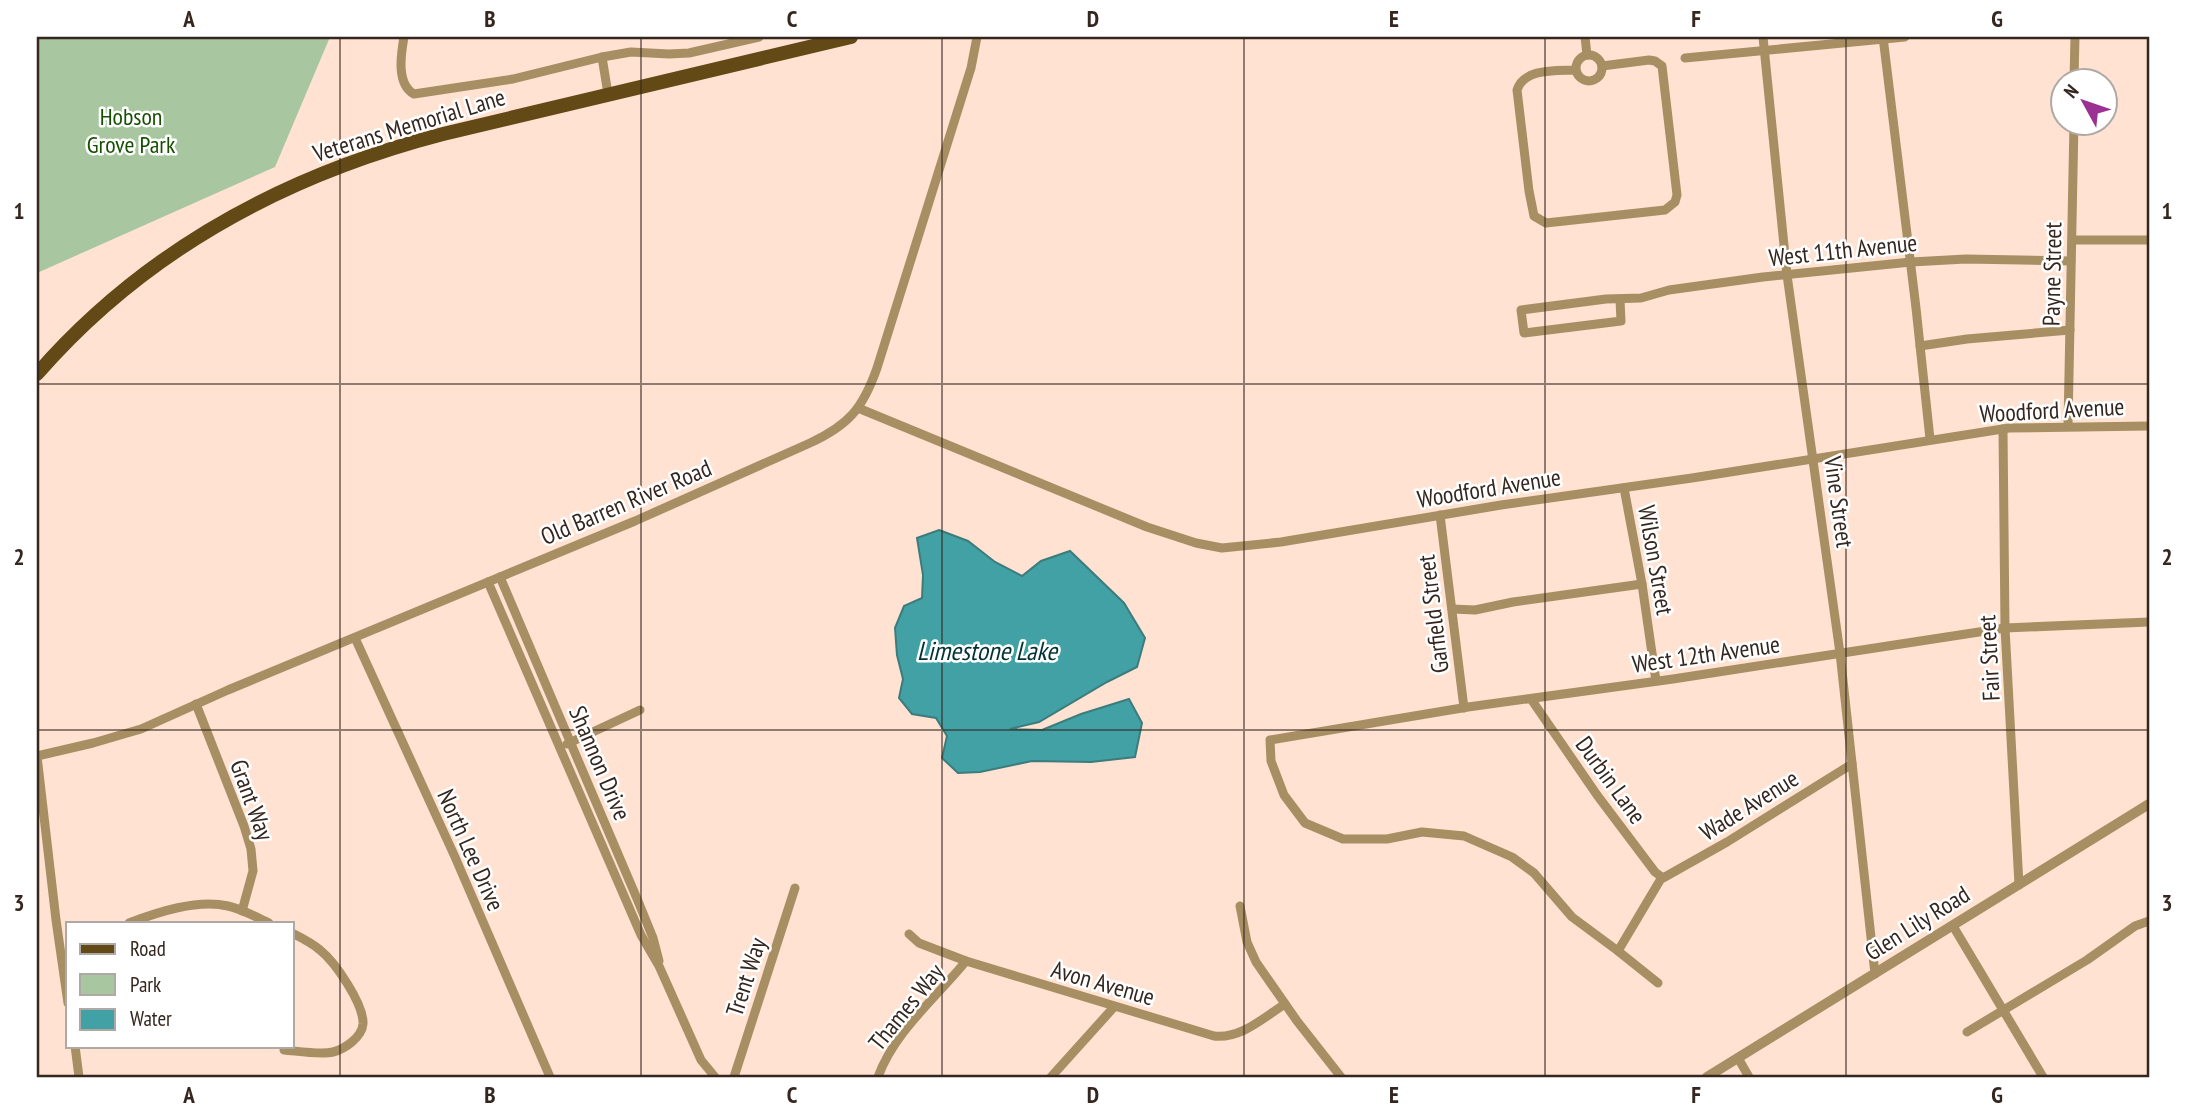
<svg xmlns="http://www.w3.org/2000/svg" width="2186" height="1114" font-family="'PT Sans Narrow',sans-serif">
  <rect width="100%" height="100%" fill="#ffe2d1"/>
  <polygon fill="#a8c7a0" points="37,37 330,37 275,167 37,273"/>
  <polygon fill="#41a1a5" stroke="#3d7c7d" stroke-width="2" points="939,530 968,541 995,562 1022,576 1041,561 1070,551 1124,603 1145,638 1137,667 1107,682 1039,722 1010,729 1042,730 1081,714 1129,699 1142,723 1135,757 1091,762 1032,761 980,772 958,773 942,758 947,736 936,718 912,714 899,698 903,679 897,655 895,628 904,606 922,598 923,575 917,538"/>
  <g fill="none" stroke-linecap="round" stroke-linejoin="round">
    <g stroke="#a88f63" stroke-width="9">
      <path d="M404,37C401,54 396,84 414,94L513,79L602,57L608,94"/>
      <polyline points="1585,37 1587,55"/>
      <polyline points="1763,37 1787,275 1840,653 1875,974"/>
      <polyline points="1883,37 1916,308 1930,439"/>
      <circle cx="1589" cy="68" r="13"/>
      <polyline points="602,57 631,52 669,54 689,53 759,37"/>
      <polyline points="1685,58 1905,37"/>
      <path d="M1575,70C1556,71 1524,68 1517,90L1529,191L1534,216L1546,223L1665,210L1675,202L1677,195L1662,66L1655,61L1649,60L1602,66"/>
      <polyline points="2074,80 2075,37"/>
      <polyline points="2072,240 2149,240"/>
      <polyline points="1620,300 1621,321 1524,333 1521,310 1606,299 1641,298 1669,290 1763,277 1911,262 1966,259 2071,261"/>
      <polyline points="1920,346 1967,339 2070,330"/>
      <polyline points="858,408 1147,527 1196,543 1222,548 1281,542 1501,505 1692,478 2009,428 2149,426"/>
      <polyline points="2068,425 2074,122"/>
      <polyline points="2003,429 2005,628 2019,885"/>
      <polyline points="1624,488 1642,584 1656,681"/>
      <polyline points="1440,515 1464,708"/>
      <polyline points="500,577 638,901 653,938 659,961"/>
      <polyline points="488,582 641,935 659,966 701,1060 715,1077"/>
      <polyline points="1452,609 1475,610 1513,602 1642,584"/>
      <polyline points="355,638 455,857 550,1077"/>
      <polyline points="1531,699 1597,795 1655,872 1663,878 1727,842 1852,764"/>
      <polyline points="196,704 244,826 251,849 253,871 242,911"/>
      <polyline points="567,744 640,710"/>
      <path d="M37,756L93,743L141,729L228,690L635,521L810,443C849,425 863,408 877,368L971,68L977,37"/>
      <polyline points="37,756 56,920 68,1003"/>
      <polyline points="1662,877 1618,951 1572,917 1534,873 1512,857 1464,836 1422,832 1387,839 1343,839 1305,823 1284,795 1271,761 1270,740 1468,707 1673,679 2005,628 2149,622"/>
      <polyline points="1240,906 1247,942 1256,962 1297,1021 1341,1077"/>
      <path d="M129,923C158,912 197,899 228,906C242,909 256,917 269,923"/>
      <polyline points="1953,926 2043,1077"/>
      <path d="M909,934L919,943L966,961L1214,1036C1241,1039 1263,1018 1285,1004"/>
      <polyline points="1618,951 1658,983"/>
      <polyline points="1967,1032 2087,960 2135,926 2149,921"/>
      <polyline points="75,1046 79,1077"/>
      <path d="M284,1050C297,1051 320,1055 333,1052C345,1049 362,1037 363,1024C364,1004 335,962 320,950C312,943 302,938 292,933"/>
      <polyline points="1738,1058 1749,1077"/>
      <polyline points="734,1077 795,888"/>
      <path d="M878,1077C894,1032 936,998 966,961"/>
      <polyline points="1051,1077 1114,1007"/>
    </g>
    <polyline stroke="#a88f63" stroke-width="10" points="1707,1077 2149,804"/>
    <path stroke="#634915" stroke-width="14" d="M37,374C145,250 285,175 443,134L851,37"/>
  </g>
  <path fill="none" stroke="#35271f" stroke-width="2" stroke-opacity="0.55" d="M340,37V1077M641,37V1077M942,37V1077M1244,37V1077M1545,37V1077M1846,37V1077M37,384H2149M37,730H2149"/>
  <g text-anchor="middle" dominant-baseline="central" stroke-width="5" stroke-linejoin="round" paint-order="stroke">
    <g font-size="24" fill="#164f01" stroke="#fff">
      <text x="131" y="116">Hobson<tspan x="131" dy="28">Grove Park</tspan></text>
    </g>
    <g font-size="24" fill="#35271f" stroke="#fff">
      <text transform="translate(409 125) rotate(-17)">Veterans Memorial Lane</text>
      <text transform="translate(1843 250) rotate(-6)">West 11th Avenue</text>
      <text transform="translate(2052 274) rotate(-89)">Payne Street</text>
      <text transform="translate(2052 410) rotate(-3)">Woodford Avenue</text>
      <text transform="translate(1489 488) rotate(-9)">Woodford Avenue</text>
      <text transform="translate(626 502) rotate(-23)">Old Barren River Road</text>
      <text transform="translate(1839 502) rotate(82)">Vine Street</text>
      <text transform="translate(1656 560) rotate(80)">Wilson Street</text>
      <text transform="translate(1433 614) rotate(-97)">Garfield Street</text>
      <text transform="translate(1706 654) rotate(-8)">West 12th Avenue</text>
      <text transform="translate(1989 658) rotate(-93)">Fair Street</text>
      <text transform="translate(600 763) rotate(67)">Shannon Drive</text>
      <text transform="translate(1611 780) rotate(54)">Durbin Lane</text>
      <text transform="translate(252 800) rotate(70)">Grant Way</text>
      <text transform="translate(1749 805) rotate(-32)">Wade Avenue</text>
      <text transform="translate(471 850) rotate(66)">North Lee Drive</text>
      <text transform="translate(1917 923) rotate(-32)">Glen Lily Road</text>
      <text transform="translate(746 977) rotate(-72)">Trent Way</text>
      <text transform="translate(1103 983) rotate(16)">Avon Avenue</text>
      <text transform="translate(906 1007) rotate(-51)">Thames Way</text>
    </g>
    <g font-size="26" font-style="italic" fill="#023234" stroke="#fff">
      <text x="987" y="650">Limestone Lake</text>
    </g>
  </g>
  <rect width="2186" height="1114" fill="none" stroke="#ffffff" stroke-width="77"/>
  <rect x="66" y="922" width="228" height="126" fill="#ffffff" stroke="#aea9a5" stroke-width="2"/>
  <rect x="80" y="944" width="35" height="10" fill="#634915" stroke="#aea9a5" stroke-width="2"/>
  <text x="130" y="956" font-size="21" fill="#35271f">Road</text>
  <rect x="80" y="974" width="35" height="21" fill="#a8c7a0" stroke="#aea9a5" stroke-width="2"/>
  <text x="130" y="992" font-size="21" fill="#35271f">Park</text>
  <rect x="80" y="1009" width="35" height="21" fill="#41a1a5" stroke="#aea9a5" stroke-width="2"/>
  <text x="130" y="1026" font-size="21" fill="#35271f">Water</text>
  <g transform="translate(2084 102) rotate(310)"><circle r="33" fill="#ffffff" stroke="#aea9a5" stroke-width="2"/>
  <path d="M0-5L12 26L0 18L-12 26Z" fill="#9b3193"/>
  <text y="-10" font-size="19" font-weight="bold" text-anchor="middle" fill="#35271f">N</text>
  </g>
  <rect x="38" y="38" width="2110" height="1038" fill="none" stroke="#35271f" stroke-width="2.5"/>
  <g font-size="23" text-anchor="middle" font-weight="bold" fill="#35271f">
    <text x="189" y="27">A</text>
    <text x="490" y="27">B</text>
    <text x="792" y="27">C</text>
    <text x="1093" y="27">D</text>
    <text x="1394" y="27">E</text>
    <text x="1696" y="27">F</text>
    <text x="1997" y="27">G</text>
    <text x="19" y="219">1</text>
    <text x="2167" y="219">1</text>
    <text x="19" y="565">2</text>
    <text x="2167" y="565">2</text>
    <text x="19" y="911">3</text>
    <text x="2167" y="911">3</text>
    <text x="189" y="1103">A</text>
    <text x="490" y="1103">B</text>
    <text x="792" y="1103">C</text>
    <text x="1093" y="1103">D</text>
    <text x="1394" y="1103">E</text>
    <text x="1696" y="1103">F</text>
    <text x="1997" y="1103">G</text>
  </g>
</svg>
